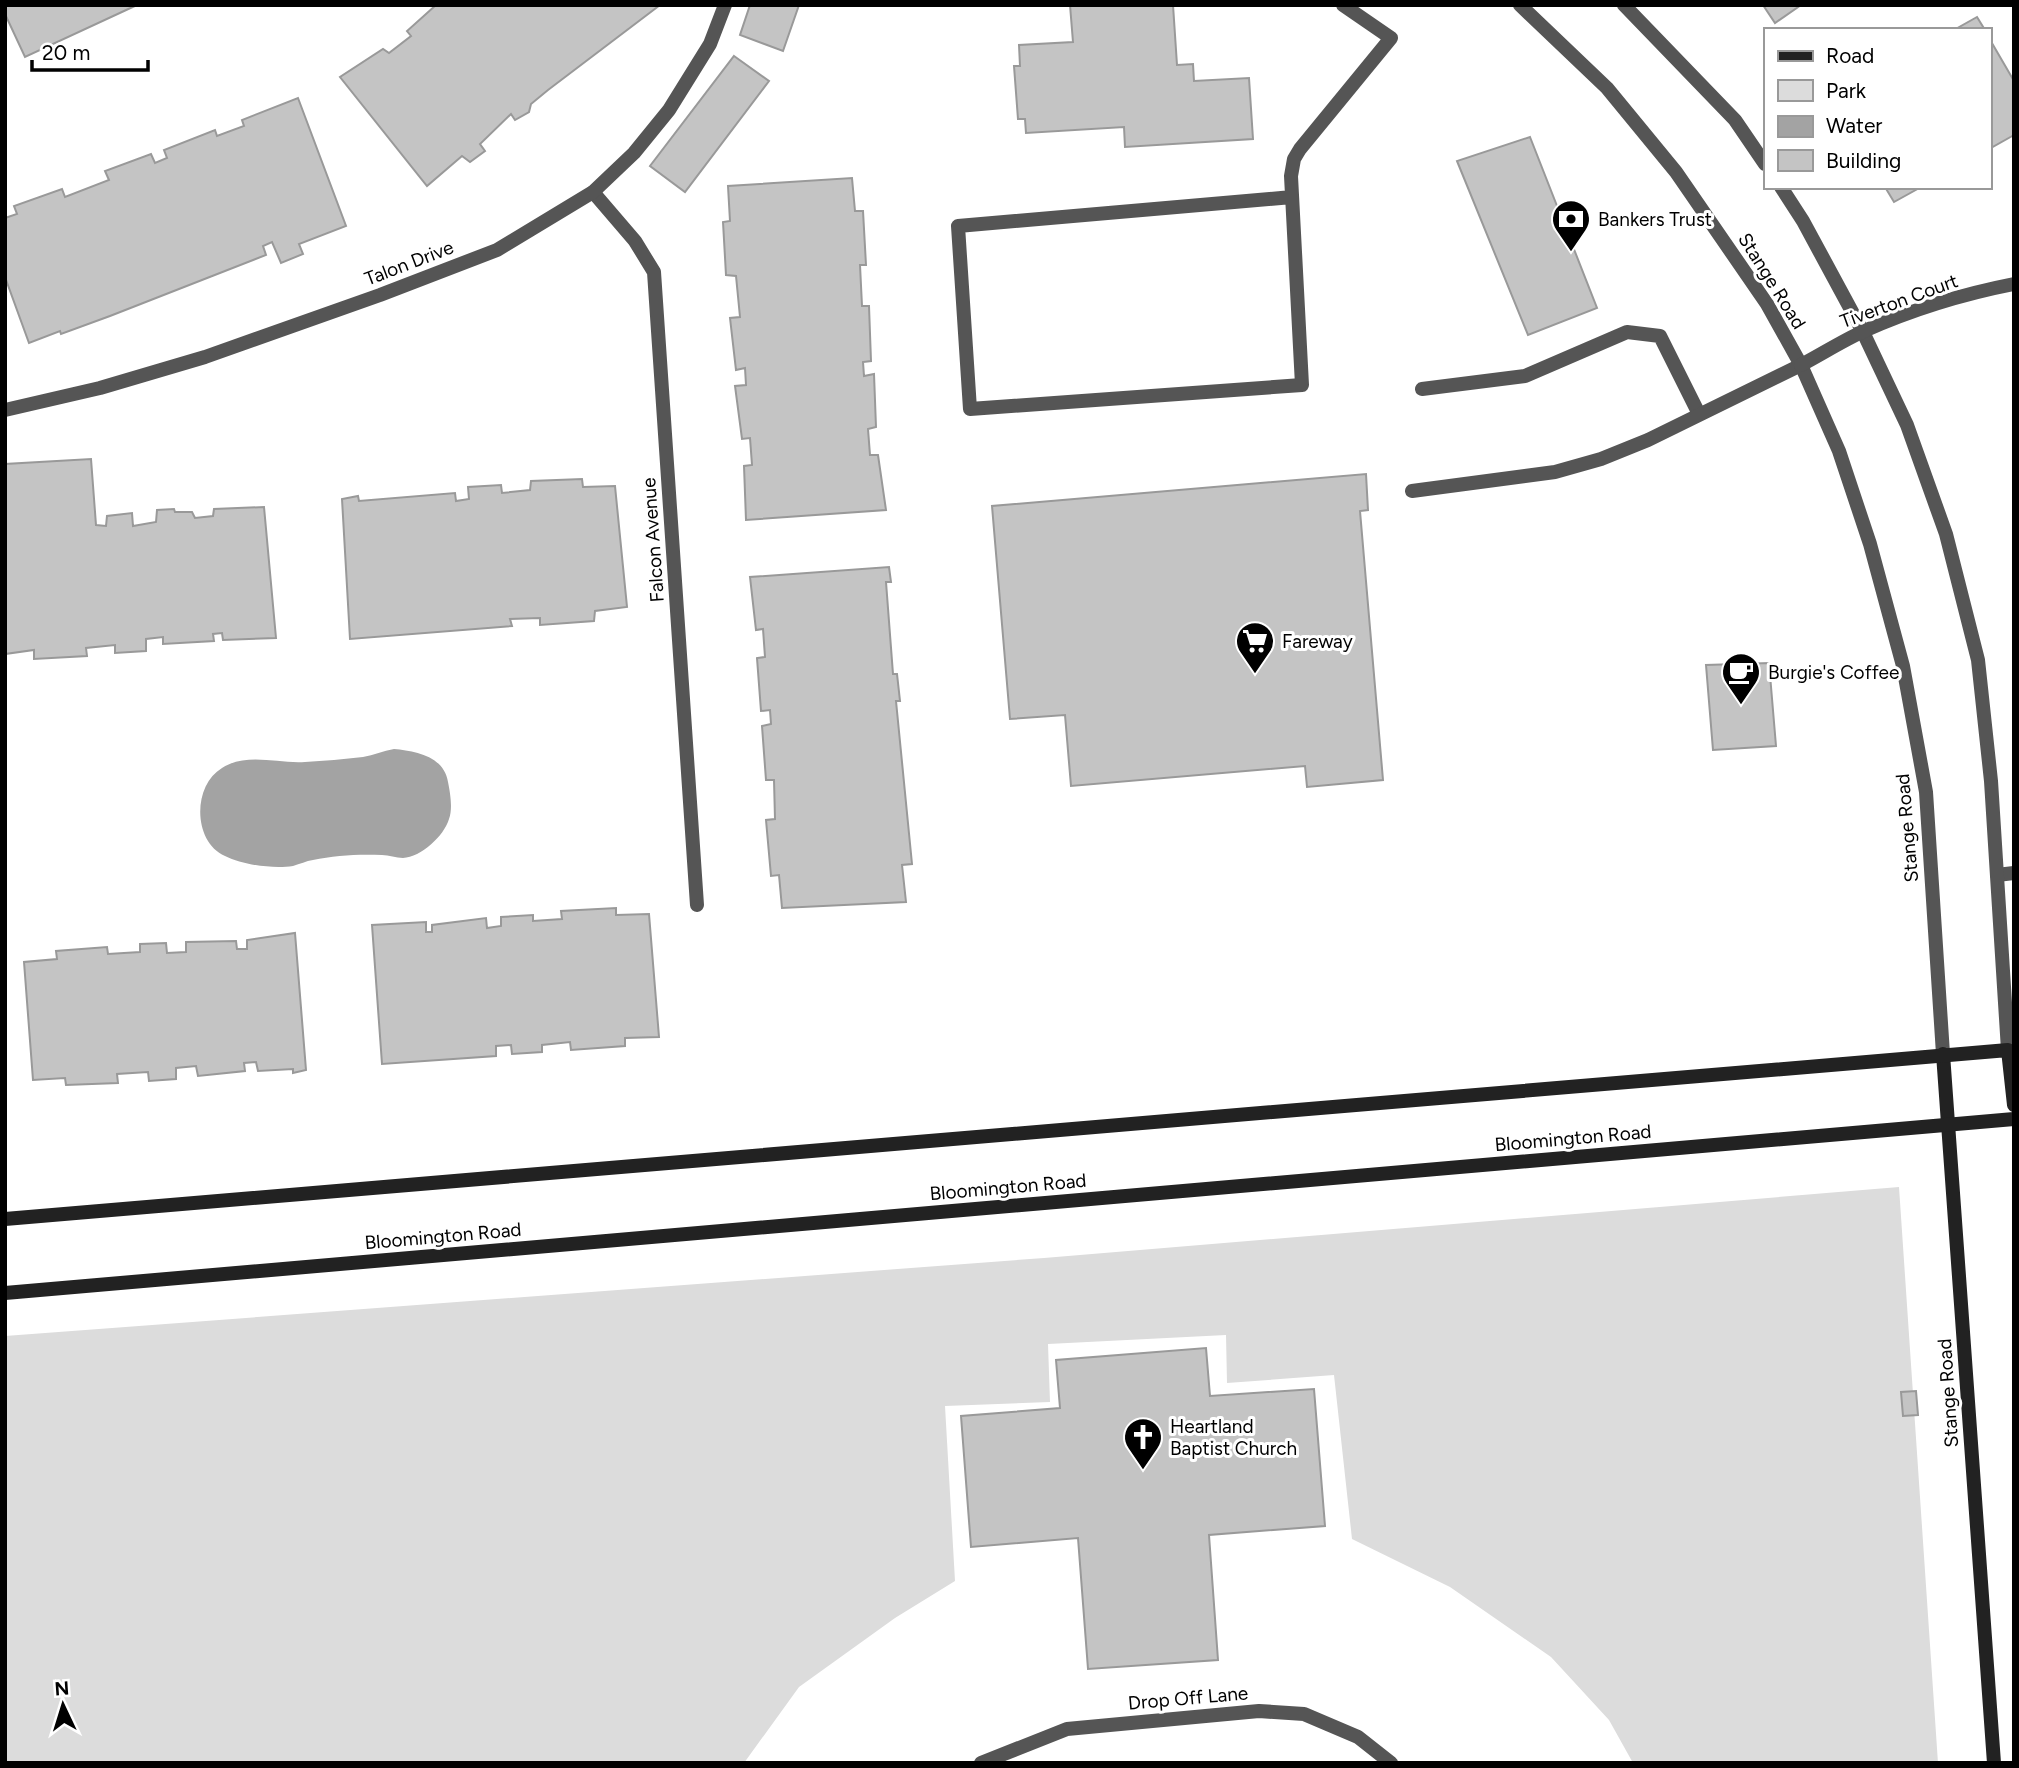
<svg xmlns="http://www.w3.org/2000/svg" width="2019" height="1768" font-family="Figtree,sans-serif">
  <rect width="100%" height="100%" fill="#fff"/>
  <polygon fill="#dcdcdc" points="1899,1187 1938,1763 1633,1763 1609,1720 1551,1657 1450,1587 1352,1539 1334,1375 1227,1383 1226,1335 1048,1344 1050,1402 945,1406 955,1581 895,1618 799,1687 744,1763 5,1763 5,1336 1044,1258"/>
  <path fill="#a3a3a3" d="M394,749C415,751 444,756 448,782C450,792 453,808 449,819C444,836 421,857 403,858C396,858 389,855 382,855C360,854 335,855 313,860C306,861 300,864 293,866C273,869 243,865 225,856C193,842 192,786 222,768C247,752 278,764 305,762C324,761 344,759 363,757C374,755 383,751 394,749Z"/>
  <g fill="#c4c4c4" stroke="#999" stroke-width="2">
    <polygon points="5,5 137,5 25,57 5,14"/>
    <polygon points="436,5 660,5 548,90 531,104 529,112 515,120 511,114 480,144 485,151 470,162 462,156 427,186 340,77 383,49 389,53 411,36 407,31"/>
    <polygon points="750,5 799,5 783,51 740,35"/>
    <polygon points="1070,5 1173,5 1177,65 1193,64 1194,81 1249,78 1253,139 1125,147 1124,127 1026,133 1025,119 1018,119 1014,66 1020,66 1019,45 1073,42"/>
    <polygon points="1763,5 1801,5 1775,23"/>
    <polygon points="1977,17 1985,30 1954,30"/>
    <polygon points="1989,38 2014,81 2014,135 1989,149"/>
    <polygon points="734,56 769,81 685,192 650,166"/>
    <polygon points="298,98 346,226 299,244 303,254 281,263 272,242 263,246 266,255 110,316 61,334 60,331 29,343 5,277 5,218 17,214 14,206 62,189 65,197 109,180 105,171 151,154 155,163 167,158 164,150 215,130 217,136 244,126 242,120"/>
    <polygon points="1530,137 1597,308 1528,335 1457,161"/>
    <polygon points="852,178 855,211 863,211 866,265 860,265 862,306 869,306 871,361 863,362 864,376 874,374 876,427 868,429 870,455 878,455 886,510 746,520 744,466 752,465 750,438 742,439 735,386 746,385 745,368 736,370 730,318 740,317 736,276 726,275 723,222 730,221 728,186"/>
    <polygon points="1885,187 1921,187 1894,202"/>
    <polygon points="91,459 96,525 106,526 107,516 132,513 133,526 156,522 157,510 174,509 175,512 192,512 195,518 213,516 214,509 264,507 276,638 223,640 222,633 213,634 214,641 163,644 163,637 146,639 146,651 115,653 115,645 86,648 87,656 34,659 34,650 5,654 5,464"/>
    <polygon points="1366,474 1368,510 1360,511 1383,780 1307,787 1305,766 1071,786 1065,715 1010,719 992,506"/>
    <polygon points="582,479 583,487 615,486 627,607 595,611 594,621 540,625 540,618 510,619 512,626 350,639 342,499 358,496 359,501 455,493 456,501 469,499 468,487 501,485 502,493 530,490 531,481"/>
    <polygon points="889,567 891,582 886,582 893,674 897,674 900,701 896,701 912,864 902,865 906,902 782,908 779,875 771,876 766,820 775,819 774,780 766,780 762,726 771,724 770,710 761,711 757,658 765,657 763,629 756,630 750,577"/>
    <polygon points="1769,663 1776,746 1713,750 1706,665"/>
    <polygon points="616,908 616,915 649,914 659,1037 625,1038 625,1046 571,1050 570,1042 542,1045 542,1052 512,1054 511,1045 496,1046 496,1056 382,1064 372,925 426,922 426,932 432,932 432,925 486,918 487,928 501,926 501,917 533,915 533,921 562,919 561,911"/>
    <polygon points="295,933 306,1070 293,1073 293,1069 258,1071 256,1062 244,1063 245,1071 198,1076 196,1066 176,1068 176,1079 149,1081 148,1072 117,1074 118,1083 66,1085 65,1078 33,1080 24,962 57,959 56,951 107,947 108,954 140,952 140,944 166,943 167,953 186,952 186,942 236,941 237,949 247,949 247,940"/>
    <polygon points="1206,1348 1210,1396 1314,1389 1325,1526 1209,1535 1218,1660 1088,1669 1078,1538 971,1547 961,1416 1060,1408 1056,1360"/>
    <polygon points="1916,1391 1918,1415 1903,1416 1901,1392"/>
  </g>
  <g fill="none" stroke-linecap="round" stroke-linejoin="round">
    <g stroke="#555" stroke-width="14">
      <polyline points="1292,197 958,226 970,409 1302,385 1291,176 1294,159 1300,149 1391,38 1343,5"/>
      <polyline points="1422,389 1525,376 1627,332 1660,336 1699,414"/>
      <polyline points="1412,491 1555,472 1601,459 1648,440 1801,365"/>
      <polyline points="1997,875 2014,873"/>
      <polyline points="981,1763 1067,1729 1259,1711 1304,1714 1358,1737 1391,1763"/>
    </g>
    <g stroke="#555" stroke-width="14">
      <polyline points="1520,5 1607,88 1676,172 1767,304 1801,365 1839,451 1870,544 1903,666 1926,792 1943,1054"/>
      <polyline points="1624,5 1735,120 1765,164"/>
      <polyline points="1781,187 1803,221 1863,332 1907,425 1946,534 1978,660 1991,781 2008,1050"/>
      <polyline points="593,192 635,241 654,272 697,905"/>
      <path d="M1801,365C1822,354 1842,341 1864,331C1911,310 1963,294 2014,284"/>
      <polyline points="5,410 100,388 205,357 380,295 497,250 593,192 634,153 669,110 710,44 725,5"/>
    </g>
    <g stroke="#222" stroke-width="14">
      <polyline points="1943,1054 1994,1763"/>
      <polyline points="5,1219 2008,1050 2014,1105"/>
      <polyline points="5,1293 2014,1119"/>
    </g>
  </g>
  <defs>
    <symbol id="bank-pin" viewBox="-11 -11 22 30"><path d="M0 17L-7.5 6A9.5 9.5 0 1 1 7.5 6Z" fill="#000" stroke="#fff"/><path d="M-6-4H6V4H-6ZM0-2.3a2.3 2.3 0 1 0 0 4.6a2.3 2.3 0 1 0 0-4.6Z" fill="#fff"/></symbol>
    <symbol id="supermarket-pin" viewBox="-11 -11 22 30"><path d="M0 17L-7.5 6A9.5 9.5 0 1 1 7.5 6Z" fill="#000" stroke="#fff"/><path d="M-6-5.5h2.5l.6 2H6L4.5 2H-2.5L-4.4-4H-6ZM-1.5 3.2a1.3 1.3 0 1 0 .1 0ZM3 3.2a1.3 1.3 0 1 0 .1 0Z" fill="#fff"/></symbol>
    <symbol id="cafe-pin" viewBox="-11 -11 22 30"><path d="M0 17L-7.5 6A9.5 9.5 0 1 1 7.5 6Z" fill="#000" stroke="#fff"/><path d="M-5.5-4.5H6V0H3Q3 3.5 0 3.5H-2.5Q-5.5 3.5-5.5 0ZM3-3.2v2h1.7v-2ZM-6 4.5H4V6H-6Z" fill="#fff"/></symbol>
    <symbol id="church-pin" viewBox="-11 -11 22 30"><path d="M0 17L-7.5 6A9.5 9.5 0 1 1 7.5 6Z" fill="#000" stroke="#fff"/><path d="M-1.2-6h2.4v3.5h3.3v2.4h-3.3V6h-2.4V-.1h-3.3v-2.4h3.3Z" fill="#fff"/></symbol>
  </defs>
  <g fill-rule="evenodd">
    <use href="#bank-pin" x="1549" y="197" width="44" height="60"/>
    <use href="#supermarket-pin" x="1233" y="619" width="44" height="60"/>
    <use href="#cafe-pin" x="1719" y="650" width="44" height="60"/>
    <use href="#church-pin" x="1121" y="1415" width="44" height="60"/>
  </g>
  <g text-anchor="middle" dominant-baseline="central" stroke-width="6" stroke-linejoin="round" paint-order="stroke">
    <g font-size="19" fill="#000" stroke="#fff" text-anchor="start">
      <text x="1598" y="219">Bankers Trust</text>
      <text x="1282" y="641">Fareway</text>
      <text x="1768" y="672">Burgie's Coffee</text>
      <text x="1170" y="1426">Heartland<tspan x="1170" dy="22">Baptist Church</tspan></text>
    </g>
    <g font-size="19" fill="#000" stroke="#fff">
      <text transform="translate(409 263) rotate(-21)">Talon Drive</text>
      <text transform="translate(1772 281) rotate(58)">Stange Road</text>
      <text transform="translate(1899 301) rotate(-20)">Tiverton Court</text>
      <text transform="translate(653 540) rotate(-94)">Falcon Avenue</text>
      <text transform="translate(1907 828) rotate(-95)">Stange Road</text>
      <text transform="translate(1573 1138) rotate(-5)">Bloomington Road</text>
      <text transform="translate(1008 1187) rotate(-5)">Bloomington Road</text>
      <text transform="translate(443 1236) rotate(-5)">Bloomington Road</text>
      <text transform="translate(1948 1393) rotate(-94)">Stange Road</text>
      <text transform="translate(1188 1698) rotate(-5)">Drop Off Lane</text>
    </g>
  </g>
  <rect width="2019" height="1768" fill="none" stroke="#000000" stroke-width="14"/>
  <rect x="1764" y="28" width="228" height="161" fill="#ffffff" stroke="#999999" stroke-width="2"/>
  <rect x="1778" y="51" width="35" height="10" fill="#222222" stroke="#999999" stroke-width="2"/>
  <text x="1826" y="63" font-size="21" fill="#000000">Road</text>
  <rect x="1778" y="80" width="35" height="21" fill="#dcdcdc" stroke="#999999" stroke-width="2"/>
  <text x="1826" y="98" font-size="21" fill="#000000">Park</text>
  <rect x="1778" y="116" width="35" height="21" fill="#a3a3a3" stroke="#999999" stroke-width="2"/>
  <text x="1826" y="133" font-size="21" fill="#000000">Water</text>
  <rect x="1778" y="150" width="35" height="21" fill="#c4c4c4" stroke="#999999" stroke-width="2"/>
  <text x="1826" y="168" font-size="21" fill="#000000">Building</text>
  <g transform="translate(63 1705) rotate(356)" stroke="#ffffff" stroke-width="5" paint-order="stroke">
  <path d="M0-5L12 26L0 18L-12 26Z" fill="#000000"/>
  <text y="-10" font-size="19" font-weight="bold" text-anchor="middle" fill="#000000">N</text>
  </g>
  <path d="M32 60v10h116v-10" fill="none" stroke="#000000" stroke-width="3.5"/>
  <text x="42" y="60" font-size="21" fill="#000000" stroke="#ffffff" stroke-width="5" paint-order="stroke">20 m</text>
</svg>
